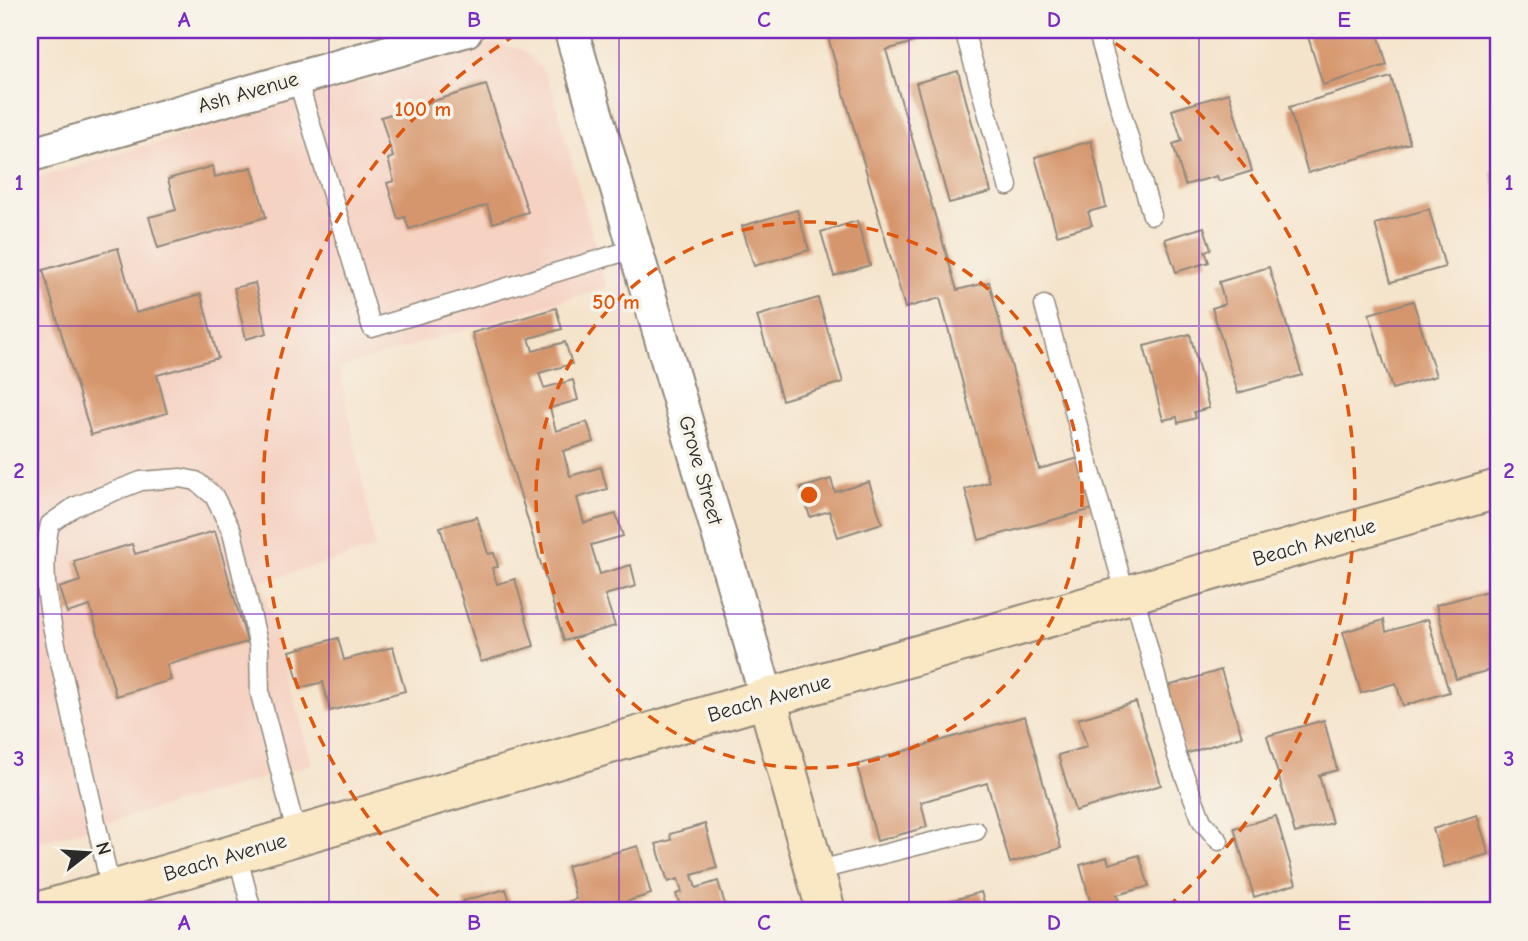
<svg xmlns="http://www.w3.org/2000/svg" width="1528" height="941" font-family="'Comic Neue',sans-serif">
  <rect width="100%" height="100%" fill="#f7f3e8"/>
  <filter id="ink" filterUnits="userSpaceOnUse"><feTurbulence type="fractalNoise" baseFrequency=".0143" numOctaves="2"/><feDisplacementMap in="SourceGraphic" scale="14" xChannelSelector="R" yChannelSelector="G"/><feConvolveMatrix kernelMatrix="1 2 1 2 8 2 1 2 1" color-interpolation-filters="sRGB"/></filter>
  <filter id="wash" filterUnits="userSpaceOnUse"><feTurbulence type="fractalNoise" baseFrequency=".00686" numOctaves="4" result="noise"/><feDisplacementMap in="SourceGraphic" scale="28" xChannelSelector="R" yChannelSelector="G"/><feGaussianBlur stdDeviation="1.57" result="paint"/><feColorMatrix in="noise" values="0 0 0 0 0 0 0 0 0 0 0 0 0 0 0 0 0 1.4 0 .05"/><feComposite in="paint" operator="in"/></filter>
  <g filter="url(#wash)">
    <rect width="100%" height="100%" fill="#f5e4cc"/>
    <polygon fill="#f5d2c2" points="494,43 523,50 543,70 552,90 607,287 339,368 376,548 262,582 312,764 30,845 30,180"/>
    <g id="blocks">
      <g fill="#d6966d">
        <polygon points="826,30 956,30 886,50 957,290 989,282 1039,469 1079,458 1093,509 979,540 965,489 989,482 940,298 905,308"/>
        <polygon points="1306,30 1377,30 1387,65 1323,85"/>
        <polygon points="958,71 991,192 949,203 916,83"/>
        <polygon points="1391,77 1410,143 1308,173 1289,107"/>
        <polygon points="486,85 528,212 493,223 487,205 409,229 405,217 398,219 387,183 394,181 388,159 393,157 381,117"/>
        <polygon points="1229,93 1252,171 1219,181 1217,176 1185,185 1173,144 1182,141 1172,110"/>
        <polygon points="1091,141 1106,207 1088,212 1092,225 1057,235 1035,157"/>
        <polygon points="213,166 215,177 252,167 266,217 158,248 149,217 176,210 168,179"/>
        <polygon points="1498,170 1498,195 1497,195 1491,172"/>
        <polygon points="1429,209 1445,267 1391,282 1375,224"/>
        <polygon points="797,210 809,250 754,266 742,226"/>
        <polygon points="857,221 870,265 834,276 821,232"/>
        <polygon points="1204,227 1211,249 1205,251 1209,262 1176,272 1165,239"/>
        <polygon points="118,248 136,313 201,294 218,358 157,375 167,413 91,435 43,270"/>
        <polygon points="1269,267 1302,375 1238,393 1212,308 1225,304 1219,282"/>
        <polygon points="1498,277 1498,298 1492,279"/>
        <polygon points="255,283 267,333 246,339 234,288"/>
        <polygon points="818,298 843,382 782,400 757,316"/>
        <polygon points="1413,301 1436,376 1392,389 1369,314"/>
        <polygon points="556,308 562,329 529,338 533,351 565,342 572,364 539,373 544,388 573,380 578,400 550,408 556,431 587,422 594,442 563,451 570,476 601,467 607,489 577,498 584,523 616,514 623,536 591,545 600,574 631,565 636,586 605,595 615,626 564,641 472,333"/>
        <polygon points="1190,334 1209,408 1194,412 1196,418 1178,423 1177,417 1163,420 1144,346"/>
        <polygon points="831,479 835,492 869,482 882,523 838,537 829,511 810,517 801,488"/>
        <polygon points="477,517 488,554 494,553 498,567 492,568 497,584 515,579 534,646 481,662 440,527"/>
        <polygon points="215,531 247,642 167,665 171,680 116,696 90,606 67,613 59,588 80,581 74,561 132,544 135,554"/>
        <polygon points="1498,588 1498,645 1495,646 1498,668 1456,679 1436,605"/>
        <polygon points="1428,619 1449,692 1403,706 1396,683 1361,693 1343,632 1384,620 1386,632"/>
        <polygon points="338,638 344,660 393,647 405,691 330,711 323,682 300,688 290,651"/>
        <polygon points="1221,670 1242,736 1185,754 1165,687"/>
        <polygon points="1136,702 1161,785 1075,811 1058,755 1087,747 1078,719"/>
        <polygon points="1025,716 1061,848 1010,863 987,783 921,802 927,827 877,841 857,765"/>
        <polygon points="1324,720 1337,770 1319,775 1332,823 1295,833 1267,736"/>
        <polygon points="30,777 36,797 30,799"/>
        <polygon points="1477,815 1489,854 1444,867 1433,829"/>
        <polygon points="1276,816 1296,884 1254,897 1234,828"/>
        <polygon points="705,824 717,868 692,875 696,888 718,881 727,911 682,911 676,894 682,892 678,879 668,882 656,844 671,840 670,834"/>
        <polygon points="638,846 651,894 595,911 559,911 557,905 576,899 567,866"/>
        <polygon points="1139,855 1149,886 1117,895 1122,911 1093,911 1080,865 1107,857 1109,864"/>
        <polygon points="506,889 513,911 457,911 465,908 463,901"/>
        <polygon points="981,892 987,911 931,911 929,907"/>
      </g>
    </g>
  </g>
  <g filter="url(#ink)">
    <use href="#blocks" fill-opacity="0" stroke="#90887c" stroke-width="2"/>
    <g fill="none" stroke-linecap="round" stroke-linejoin="round">
      <defs>
        <g id="lane">
          <polyline points="964,30 1008,186"/>
          <polyline points="1097,30 1152,215"/>
          <polyline points="297,78 372,328 637,248"/>
          <polyline points="1044,305 1126,596"/>
          <polyline points="1134,594 1177,756 1202,821 1219,841"/>
          <polyline points="237,854 252,911"/>
          <polyline points="815,871 976,831"/>
          <path d="M111,891C97,823 80,755 66,688C54,634 37,579 50,524L74,507L141,481L181,478L196,481L214,496L232,532L259,647L260,694L297,836"/>
        </g>
        <g id="street">
          <polyline points="571,30 767,698"/>
          <polyline points="30,155 466,30"/>
        </g>
        <g id="secondary">
          <polyline points="767,698 826,911"/>
          <polyline points="41,911 767,698 1498,489"/>
        </g>
      </defs>
      <use href="#lane" stroke="#90887c" stroke-width="21"/>
      <use href="#street" stroke="#90887c" stroke-width="37"/>
      <use href="#secondary" stroke="#90887c" stroke-width="42"/>
      <use href="#lane" stroke="#fff" stroke-width="18"/>
      <use href="#street" stroke="#fff" stroke-width="33"/>
      <use href="#secondary" stroke="#fae7c3" stroke-width="38"/>
    </g>
  </g>
  <path fill="none" stroke="#7b2cbf" stroke-width="2" stroke-opacity="0.55" d="M329,30V911M619,30V911M909,30V911M1199,30V911M30,326H1498M30,614H1498"/>
  <g fill="none" stroke="#df570e" stroke-width="3.5" stroke-dasharray="12 9">
    <circle cx="809" cy="495" r="273"/>
    <path d="M454 910A546 546 0 0 1 520 32M1098 32A546 546 0 0 1 1164 910"/>
  </g>
  <g text-anchor="middle" dominant-baseline="central" stroke-width="7" stroke-linejoin="round" paint-order="stroke">
    <g font-size="21" fill="#2b2b2b" stroke="#f7f3e8">
      <text transform="translate(248 92) rotate(-16)">Ash Avenue</text>
      <text transform="translate(701 470) rotate(74)">Grove Street</text>
      <text transform="translate(1314 542) rotate(-16)">Beach Avenue</text>
      <text transform="translate(769 698) rotate(-16)">Beach Avenue</text>
      <text transform="translate(225 857) rotate(-16)">Beach Avenue</text>
    </g>
  </g>
  <circle cx="809" cy="495" r="10" fill="#df570e" stroke="#f7f3e8" stroke-width="3.5"/>
  <g font-size="21" text-anchor="middle" font-weight="bold" fill="#df570e" stroke="#f7f3e8" stroke-width="7" stroke-linejoin="round" paint-order="stroke">
    <text x="423" y="116">100 m</text>
    <text x="616" y="309">50 m</text>
  </g>
  <rect width="1528" height="941" fill="none" stroke="#f7f3e8" stroke-width="77"/>
  <g transform="translate(88 853) rotate(73)" stroke="#f7f3e8" stroke-width="5" paint-order="stroke">
  <path d="M0-5L12 26L0 18L-12 26Z" fill="#2b2b2b"/>
  <text y="-10" font-size="19" font-weight="bold" text-anchor="middle" fill="#2b2b2b">N</text>
  </g>
  <rect x="38" y="38" width="1452" height="864" fill="none" stroke="#7b2cbf" stroke-width="2.5"/>
  <g font-size="23" text-anchor="middle" font-weight="bold" fill="#7b2cbf">
    <text x="184" y="27">A</text>
    <text x="474" y="27">B</text>
    <text x="764" y="27">C</text>
    <text x="1054" y="27">D</text>
    <text x="1344" y="27">E</text>
    <text x="19" y="190">1</text>
    <text x="1509" y="190">1</text>
    <text x="19" y="478">2</text>
    <text x="1509" y="478">2</text>
    <text x="19" y="766">3</text>
    <text x="1509" y="766">3</text>
    <text x="184" y="930">A</text>
    <text x="474" y="930">B</text>
    <text x="764" y="930">C</text>
    <text x="1054" y="930">D</text>
    <text x="1344" y="930">E</text>
  </g>
</svg>
